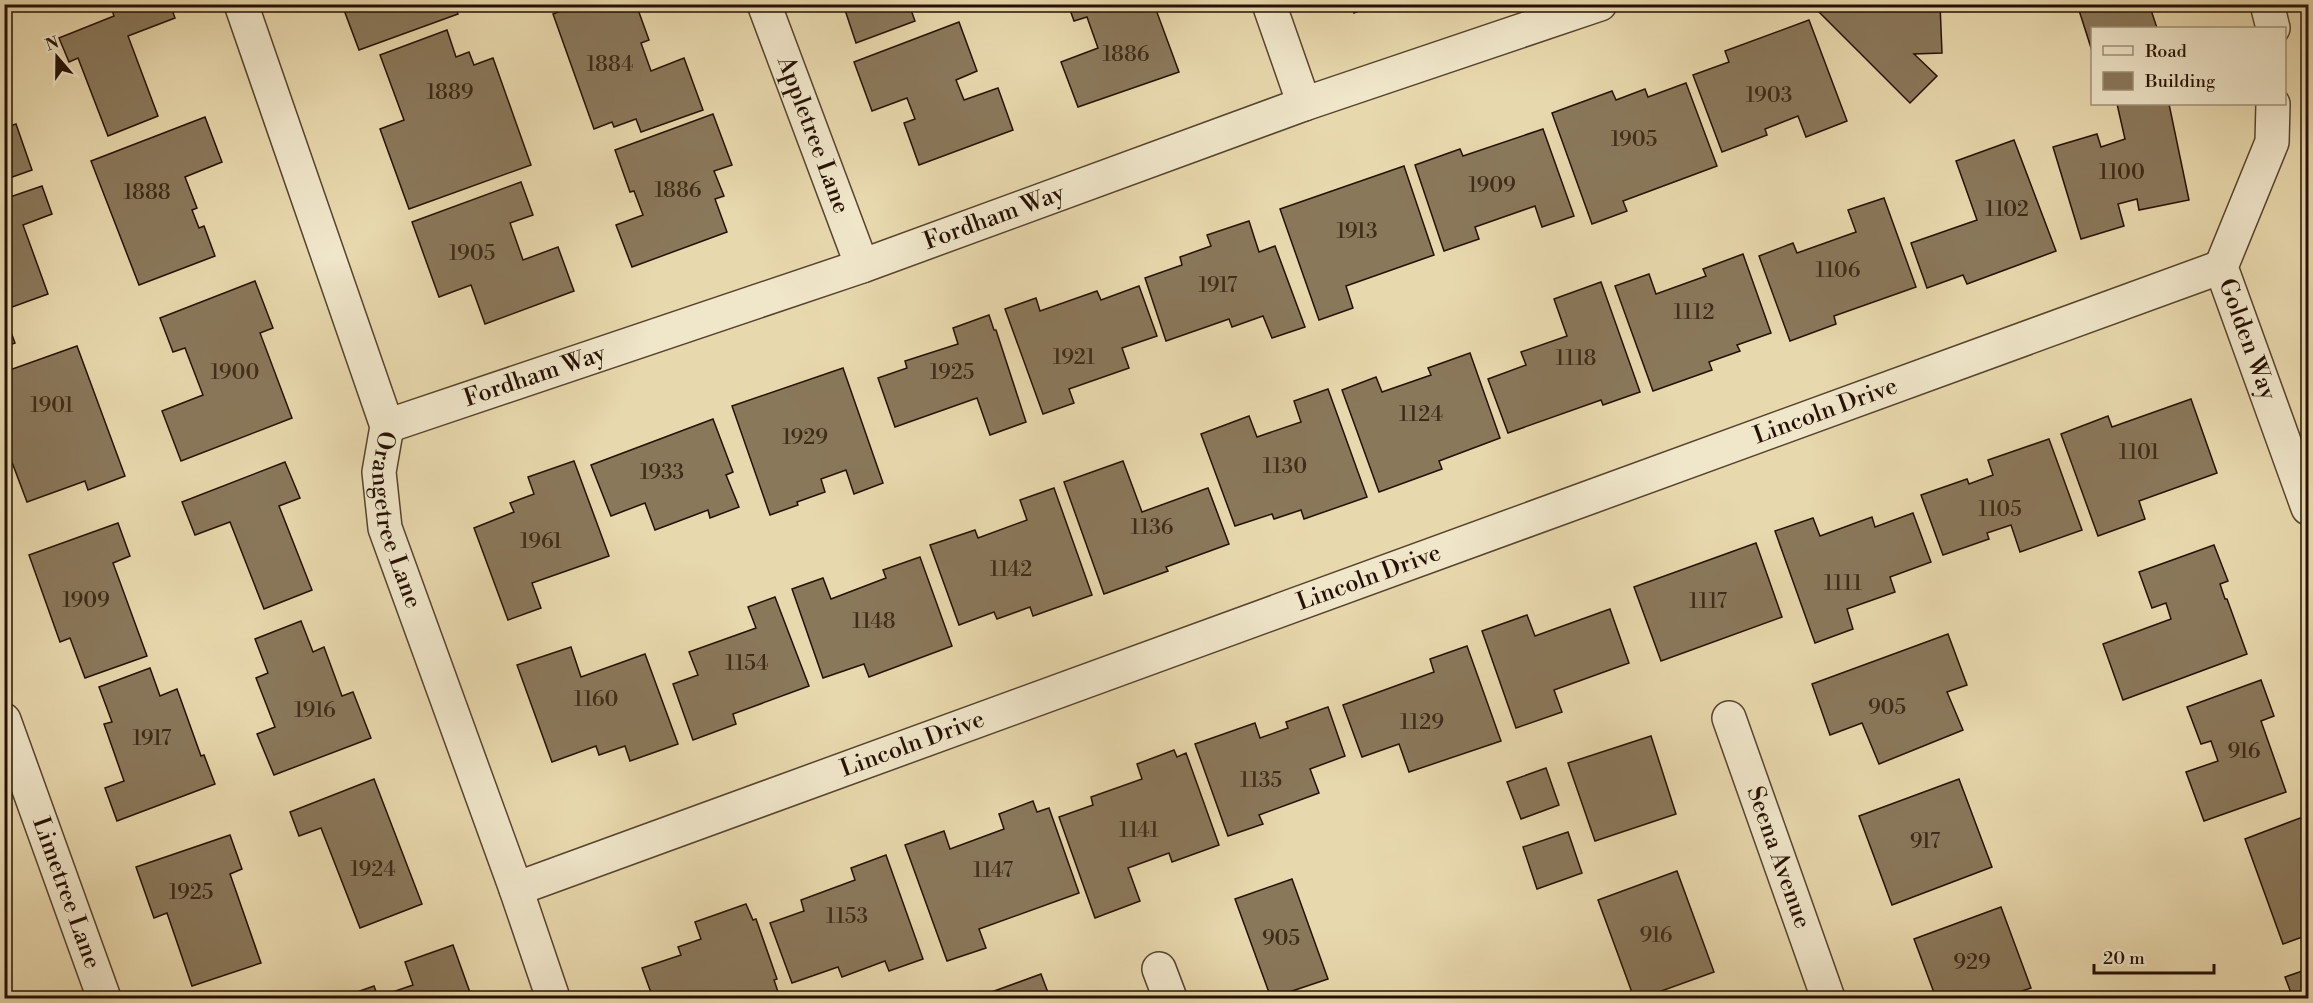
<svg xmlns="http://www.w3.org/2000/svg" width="2313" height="1003" font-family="'Libre Bodoni',serif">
  <rect width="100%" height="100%" fill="#e8d8ad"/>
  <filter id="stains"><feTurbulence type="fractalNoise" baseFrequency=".00333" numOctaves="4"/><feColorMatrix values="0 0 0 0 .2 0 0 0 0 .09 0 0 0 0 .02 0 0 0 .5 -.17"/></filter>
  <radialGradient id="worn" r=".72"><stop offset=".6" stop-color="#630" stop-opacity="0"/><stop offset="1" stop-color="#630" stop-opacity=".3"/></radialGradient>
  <g fill="#8a785b" stroke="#251102" stroke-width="1.5">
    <polygon points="28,4 47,4 30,11"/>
    <polygon points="110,4 170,4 175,18 128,36 158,116 108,136 78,58 69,62 59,38 114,16"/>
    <polygon points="355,4 455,4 458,14 359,50 344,10"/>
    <polygon points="579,4 636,4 649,40 641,43 651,71 684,58 703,110 641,132 636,119 614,127 612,122 594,129 553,14"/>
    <polygon points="843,4 926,4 911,10 915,21 856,43"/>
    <polygon points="1068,4 1163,4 1155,7 1179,72 1078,107 1061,62 1098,48 1087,17 1074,21"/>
    <polygon points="1351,4 1376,4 1354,13"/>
    <polygon points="1823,4 1940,4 1942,53 1914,54 1937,76 1910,103 1817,10"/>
    <polygon points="2077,4 2149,4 2157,28 2092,28 2092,51"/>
    <polygon points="1809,20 1847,121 1806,137 1798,116 1765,129 1767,135 1722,152 1693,75 1729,62 1725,51"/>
    <polygon points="959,22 977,71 956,80 964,100 998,88 1013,130 919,165 904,123 915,119 907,98 872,111 854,62"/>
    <polygon points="447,30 456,57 469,52 474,65 493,58 531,165 409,209 380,129 404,120 380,55"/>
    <polygon points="1686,83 1717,166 1623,201 1627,211 1592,224 1552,113 1612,91 1616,100 1645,89 1648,97"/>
    <polygon points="2117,104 2169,104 2189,200 2139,210 2137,199 2118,204 2124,226 2081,239 2053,147 2097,134 2101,147 2125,139"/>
    <polygon points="713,114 732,165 714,171 724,196 715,199 727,232 632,267 616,225 643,215 634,191 630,192 615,150"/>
    <polygon points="205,117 222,162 185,177 197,208 192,210 199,228 204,226 215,256 139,285 91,161"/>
    <polygon points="16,124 32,170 4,180 4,128"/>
    <polygon points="1543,129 1574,216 1542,227 1535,206 1475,227 1479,239 1444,251 1415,165 1460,149 1463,156"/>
    <polygon points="2014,140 2056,251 1967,284 1963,275 1927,288 1911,243 1977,220 1956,161"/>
    <polygon points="1404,166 1434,255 1346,286 1353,308 1319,320 1280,209"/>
    <polygon points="521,182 533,215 510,223 523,260 558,247 574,291 485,324 471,285 439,297 412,222"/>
    <polygon points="42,186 52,214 23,225 48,294 4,310 4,199"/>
    <polygon points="1884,198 1916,287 1834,316 1836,324 1790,341 1759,256 1793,243 1797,253 1856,232 1848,210"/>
    <polygon points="1249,221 1259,252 1275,246 1305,327 1272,338 1263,316 1232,327 1229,319 1166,341 1145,278 1182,265 1180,257 1211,246 1207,235"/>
    <polygon points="1743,254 1771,333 1737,345 1740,351 1709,362 1712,370 1653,391 1615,286 1649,274 1656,294 1706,276 1703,269"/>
    <polygon points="255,281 273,328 260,333 292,418 181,461 162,411 203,395 185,348 173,352 160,318"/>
    <polygon points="1601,282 1640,392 1603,405 1601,400 1508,433 1488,379 1526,365 1521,352 1567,336 1554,299"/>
    <polygon points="1139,286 1157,336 1122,348 1129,368 1069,389 1074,403 1043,414 1005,309 1036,298 1040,311 1097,291 1101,300"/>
    <polygon points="4,313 15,343 4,347"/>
    <polygon points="989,315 994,330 996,330 1026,422 990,435 977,398 895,427 878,378 907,368 905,361 958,344 953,328"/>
    <polygon points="77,346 125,476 88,490 85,481 27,502 4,441 4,372"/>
    <polygon points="1470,353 1500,438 1439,461 1442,469 1379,492 1342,390 1376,377 1382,392 1431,375 1428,368"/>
    <polygon points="843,368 883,483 854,494 846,470 821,479 825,492 797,502 798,505 770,515 732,406"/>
    <polygon points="1328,389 1367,497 1304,519 1301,510 1274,519 1272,514 1235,526 1201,434 1249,416 1257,437 1301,422 1294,401"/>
    <polygon points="2191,399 2217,473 2139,501 2145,519 2098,536 2061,434 2108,416 2112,427"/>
    <polygon points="713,419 733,472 726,475 739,507 710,518 708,510 655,530 645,503 611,516 591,465"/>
    <polygon points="2049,439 2082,530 2020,552 2011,525 1987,533 1989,539 1943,555 1921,495 1967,479 1969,484 1993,475 1988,460"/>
    <polygon points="574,461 609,556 532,583 541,608 508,620 474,528 514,512 510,503 534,494 528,477"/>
    <polygon points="1123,461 1142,512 1208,488 1229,544 1166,567 1168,571 1104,594 1064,482"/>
    <polygon points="285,462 300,498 279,506 312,590 264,609 230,522 195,535 182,502"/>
    <polygon points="1054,488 1092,595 1033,616 1030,607 997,619 994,612 959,625 930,545 975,530 978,538 1027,520 1020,500"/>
    <polygon points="1913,513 1931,562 1890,577 1895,592 1847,609 1853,629 1815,643 1775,531 1813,518 1820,536 1872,517 1875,527"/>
    <polygon points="118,523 130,556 113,563 147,656 85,678 70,638 60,642 29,555"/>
    <polygon points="1756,543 1782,617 1661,661 1634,587"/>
    <polygon points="2214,545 2228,581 2220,584 2225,599 2227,599 2247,654 2123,700 2103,644 2171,619 2166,603 2152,608 2139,572"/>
    <polygon points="920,557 952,646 869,677 864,664 823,678 792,589 823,578 831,599 886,578 883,570"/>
    <polygon points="775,597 809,686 733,714 736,724 693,740 673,684 698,675 689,652 756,628 748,607"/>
    <polygon points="1610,609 1629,663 1554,690 1562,712 1516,728 1482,631 1527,615 1535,636"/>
    <polygon points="301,621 313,652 324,647 342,696 353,692 371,738 274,775 257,734 275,727 256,678 268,673 255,639"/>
    <polygon points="1948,634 1967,685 1947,692 1963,730 1879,764 1862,723 1830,735 1812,684"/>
    <polygon points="1467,646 1501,741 1409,772 1399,744 1362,757 1343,705 1434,672 1430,659"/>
    <polygon points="571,647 581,677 645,654 678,744 630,761 625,746 599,755 596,746 552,762 517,665"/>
    <polygon points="150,668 160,696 177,689 201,756 204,755 215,784 117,821 105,788 124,781 104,724 112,722 99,687"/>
    <polygon points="2261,680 2274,716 2261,721 2286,792 2204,821 2186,772 2218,761 2211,741 2201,744 2187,707"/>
    <polygon points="1328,707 1345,756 1310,769 1319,793 1259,815 1263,824 1228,836 1195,744 1255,723 1260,738 1288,728 1286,722"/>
    <polygon points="1651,736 1676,814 1595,841 1568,763"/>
    <polygon points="1174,750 1177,757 1186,753 1219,845 1172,862 1169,853 1128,868 1140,901 1095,918 1059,817 1093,805 1091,797 1142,779 1137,764"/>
    <polygon points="1546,768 1559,805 1521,819 1507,782"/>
    <polygon points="374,779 422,904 360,928 321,828 299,836 290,812"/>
    <polygon points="1959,779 1992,867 1892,905 1859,816"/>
    <polygon points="1033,801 1037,812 1049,808 1079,893 979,929 986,948 947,961 905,845 944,831 950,849 1004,829 999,814"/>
    <polygon points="2308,815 2308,935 2283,944 2245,839"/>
    <polygon points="1568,832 1582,873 1537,889 1523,847"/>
    <polygon points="230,835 242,869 230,874 261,963 192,986 167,913 154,918 136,867"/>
    <polygon points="886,855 923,959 889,971 885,961 842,977 838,967 792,983 770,923 804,911 801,900 855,880 851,868"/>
    <polygon points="1677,871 1714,972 1642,998 1634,998 1598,900"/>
    <polygon points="1292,879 1328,979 1271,998 1235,899"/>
    <polygon points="746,904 753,920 756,919 777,979 774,980 780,998 728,998 728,997 723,998 653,998 642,968 681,955 678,947 701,939 695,922"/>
    <polygon points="2001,907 2031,988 2001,998 1936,998 1914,939"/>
    <polygon points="453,945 472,998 340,998 374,986 378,997 413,985 405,962"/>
    <polygon points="2308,969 2308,998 2293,998 2285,977"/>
    <polygon points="1041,974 1050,998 975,998"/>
    <polygon points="9,990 12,998 4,998 4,992"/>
  </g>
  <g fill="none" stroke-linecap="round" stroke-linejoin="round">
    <defs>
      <g id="minor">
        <path id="s1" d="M241,4L387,426L379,472L385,528L516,889L553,998"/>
        <path id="s2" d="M764,4L862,266"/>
        <polyline points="1269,4 1304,104"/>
        <polyline points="2267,4 2273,28"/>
        <path id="s3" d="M2273,104L2272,142L2221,267L2308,508"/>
        <path id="s4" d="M387,426L862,266L1304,104L1600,4"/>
        <path id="s5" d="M1729,718L1828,998"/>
        <path id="s6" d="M4,720L104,998"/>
        <path id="s7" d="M516,889L2221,267"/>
        <polyline points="1159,969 1170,998"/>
      </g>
    </defs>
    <use href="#minor" stroke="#56432d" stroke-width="36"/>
    <use href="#minor" stroke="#f0e6ca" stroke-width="33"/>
  </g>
  <g text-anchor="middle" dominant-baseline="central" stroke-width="6" stroke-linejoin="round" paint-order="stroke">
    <g font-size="21" fill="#3e2b18">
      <text x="1126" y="55">1886</text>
      <text x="610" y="65">1884</text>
      <text x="450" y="93">1889</text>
      <text x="1769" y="96">1903</text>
      <text x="1634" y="140">1905</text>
      <text x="2122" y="173">1100</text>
      <text x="1492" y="186">1909</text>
      <text x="678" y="191">1886</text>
      <text x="147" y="193">1888</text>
      <text x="2007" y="210">1102</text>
      <text x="1357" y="232">1913</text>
      <text x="472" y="254">1905</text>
      <text x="1838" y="271">1106</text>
      <text x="1218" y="286">1917</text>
      <text x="1694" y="313">1112</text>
      <text x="1074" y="358">1921</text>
      <text x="1576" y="359">1118</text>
      <text x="235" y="373">1900</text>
      <text x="952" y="373">1925</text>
      <text x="52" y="406">1901</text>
      <text x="1421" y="415">1124</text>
      <text x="805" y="438">1929</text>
      <text x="2139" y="453">1101</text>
      <text x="1285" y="467">1130</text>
      <text x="662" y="473">1933</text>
      <text x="2000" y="510">1105</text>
      <text x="1152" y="528">1136</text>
      <text x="541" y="542">1961</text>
      <text x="1011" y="570">1142</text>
      <text x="1843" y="584">1111</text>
      <text x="86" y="601">1909</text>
      <text x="1708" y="602">1117</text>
      <text x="874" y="622">1148</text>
      <text x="747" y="664">1154</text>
      <text x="596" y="700">1160</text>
      <text x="1887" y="708">905</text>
      <text x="315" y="711">1916</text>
      <text x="1422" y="723">1129</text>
      <text x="152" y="739">1917</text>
      <text x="2244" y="752">916</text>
      <text x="1261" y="781">1135</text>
      <text x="1139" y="831">1141</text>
      <text x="1925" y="842">917</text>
      <text x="373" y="870">1924</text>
      <text x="993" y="871">1147</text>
      <text x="191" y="893">1925</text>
      <text x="847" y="917">1153</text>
      <text x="1656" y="936">916</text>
      <text x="1281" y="939">905</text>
      <text x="1972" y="963">929</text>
    </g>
    <g font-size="24" fill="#251102" stroke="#f0e6ca">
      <text stroke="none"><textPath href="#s2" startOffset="140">Appletree Lane</textPath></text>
      <text stroke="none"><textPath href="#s4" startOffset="642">Fordham Way</textPath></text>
      <text stroke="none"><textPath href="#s3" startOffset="250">Golden Way</textPath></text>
      <text stroke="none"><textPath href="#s4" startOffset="156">Fordham Way</textPath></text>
      <text stroke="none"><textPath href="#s7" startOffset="1394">Lincoln Drive</textPath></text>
      <text stroke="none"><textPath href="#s1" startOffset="543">Orangetree Lane</textPath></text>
      <text stroke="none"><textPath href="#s7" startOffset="908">Lincoln Drive</textPath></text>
      <text stroke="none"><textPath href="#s7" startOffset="422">Lincoln Drive</textPath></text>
      <text stroke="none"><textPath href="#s5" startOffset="148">Seena Avenue</textPath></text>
      <text stroke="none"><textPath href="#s6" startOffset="184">Limetree Lane</textPath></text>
    </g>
  </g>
  <rect width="2313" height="1003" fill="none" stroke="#e8d8ad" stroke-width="24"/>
  <rect x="6" y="6" width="2301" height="991" fill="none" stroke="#251102" stroke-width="3"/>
  <rect x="12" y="12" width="2289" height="979" fill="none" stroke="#251102" stroke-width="1.5"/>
  <rect x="2091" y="27" width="195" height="78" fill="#f0e6ca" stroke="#9f917a" stroke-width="1.5"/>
  <rect x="2103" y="46" width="30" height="9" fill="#f0e6ca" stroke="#9f917a" stroke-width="1.5"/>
  <text x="2145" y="57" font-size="18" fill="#251102">Road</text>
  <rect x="2103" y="72" width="30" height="18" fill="#8a785b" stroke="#9f917a" stroke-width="1.5"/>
  <text x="2145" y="87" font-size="18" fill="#251102">Building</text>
  <g transform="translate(57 57) rotate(340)" stroke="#f0e6ca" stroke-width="4.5" paint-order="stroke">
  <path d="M0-4.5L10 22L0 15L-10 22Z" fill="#251102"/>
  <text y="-9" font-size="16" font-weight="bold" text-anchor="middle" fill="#251102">N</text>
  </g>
  <path d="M2094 964v9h120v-9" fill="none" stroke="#251102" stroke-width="3"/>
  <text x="2103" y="964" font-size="18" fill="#251102" stroke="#f0e6ca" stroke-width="4.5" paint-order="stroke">20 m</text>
  <rect width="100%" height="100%" filter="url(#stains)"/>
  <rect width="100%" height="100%" fill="url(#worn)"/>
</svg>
